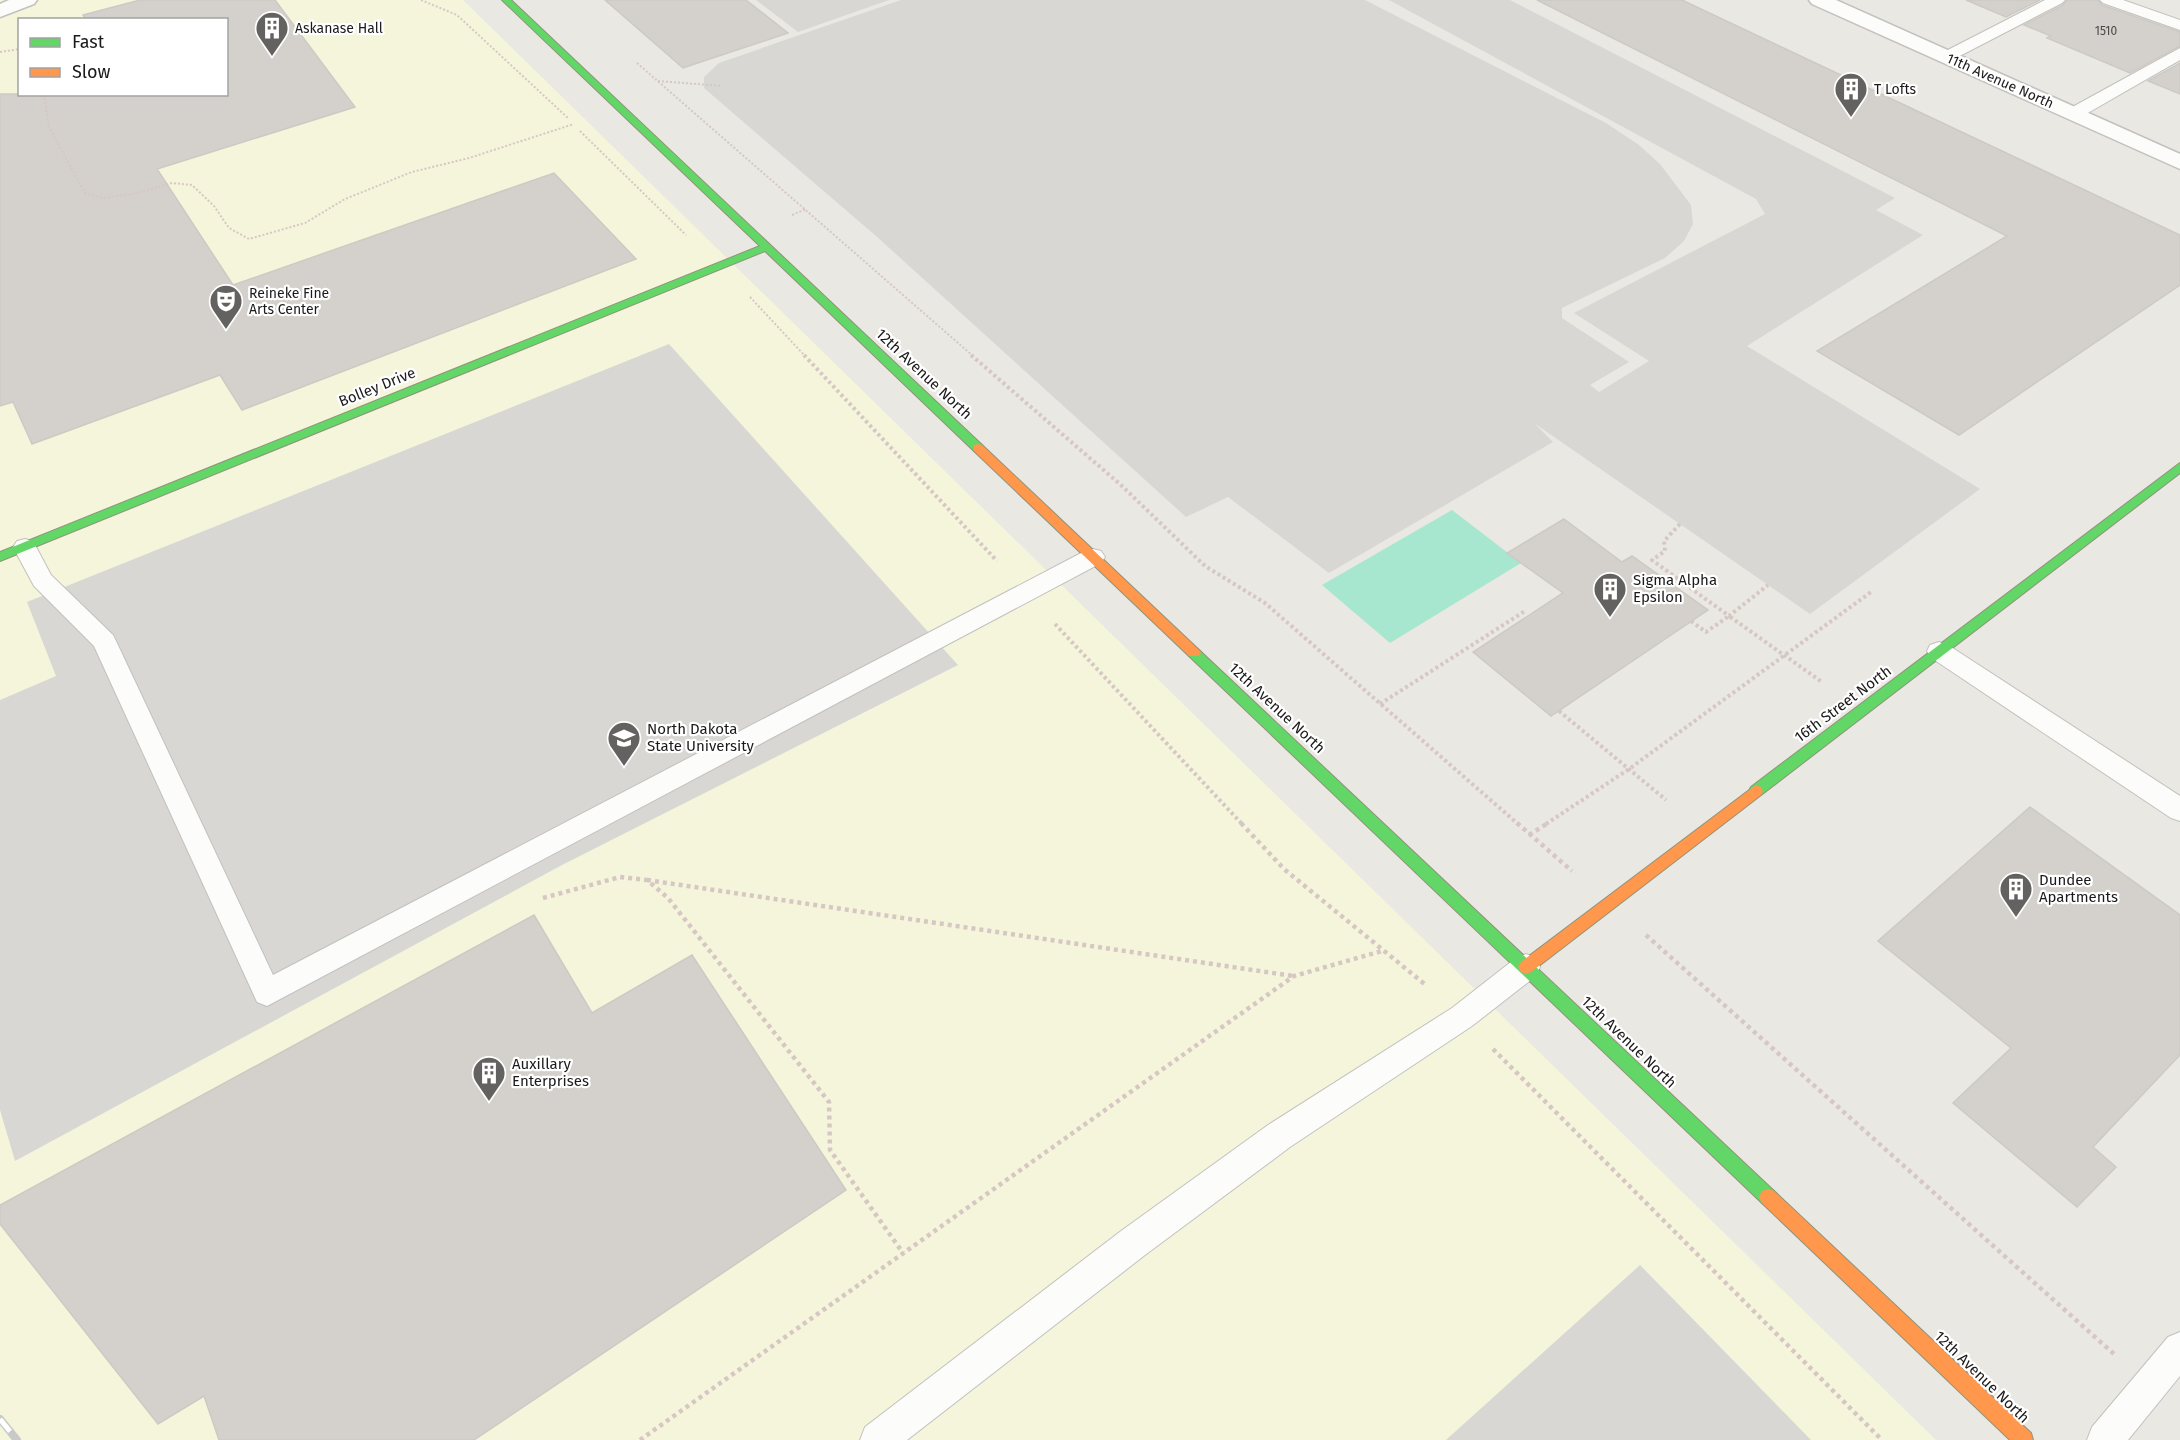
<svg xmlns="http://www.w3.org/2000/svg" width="2180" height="1440" font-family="'Fira Sans',sans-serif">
  <rect width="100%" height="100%" fill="#eae8e2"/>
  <path fill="#f4f5db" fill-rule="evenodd" d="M0,0H463L1936,1440H0ZM20,20H226V94H20Z"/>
  <polygon fill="#a8e7cf" points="1452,510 1521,563 1390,643 1322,585"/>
  <g fill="#d8d7d4">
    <polygon points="756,0 889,0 798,32"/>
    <polygon points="901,0 1365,0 1606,123 1639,145 1660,164 1691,205 1693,224 1684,241 1665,258 1562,308 1562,318 1629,362 1590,385 1599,392 1649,361 1574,313 1765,214 1756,199 1389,0 1510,0 1895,198 1876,210 1923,235 1747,346 1980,489 1810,614 1534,423 1553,442 1329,573 1228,497 1186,517 876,236 704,88 704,77 719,63"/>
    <polygon points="669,344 958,665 562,865 15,1161 0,1110 0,700 56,676 27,602"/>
    <polygon points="1640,1265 1811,1440 1446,1440"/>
  </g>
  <g fill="#d4d1cc" stroke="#cdc9c3" stroke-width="1.5">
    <polygon points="140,0 275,0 355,107 157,169 233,285 554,173 636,259 242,410 220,375 32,444 13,402 0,406 0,94 226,94 226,20 86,20 83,15"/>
    <polygon points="605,0 746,0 788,33 683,68"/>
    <polygon points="1537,0 1682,0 2180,235 2180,285 1959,435 1817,351 2007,236"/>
    <polygon points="1966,0 2040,0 2006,17"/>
    <polygon points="2067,0 2098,0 2102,5 2180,32 2180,46 2130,73 2047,38 2051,36 2024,25 2063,5"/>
    <polygon points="2180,63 2180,94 2148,81"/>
    <polygon points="1564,519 1622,562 1632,556 1708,610 1551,716 1473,652 1563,593 1507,553"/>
    <polygon points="2030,807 2180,915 2180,1055 2093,1147 2116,1167 2077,1207 1953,1103 2011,1048 1878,941"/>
    <polygon points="534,915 592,1013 692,955 846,1190 474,1440 219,1440 204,1396 158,1424 0,1224 0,1205"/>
  </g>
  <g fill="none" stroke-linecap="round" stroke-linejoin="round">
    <defs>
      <g id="lane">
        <polygon points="2045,0 2065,0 2062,3 1952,60 1946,62 1938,57 1940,54"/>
        <polygon points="2100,0 2123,0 2180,20 2180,30 2103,3"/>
        <polygon points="2180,48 2180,60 2079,118 2067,118 2064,114 2067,110"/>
        <polygon points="25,539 33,541 51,575 113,635 116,641 273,975 1085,551 1093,549 1101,551 1105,557 1101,563 267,1006 257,1002 94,646 34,586 13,547 17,541"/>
        <polygon points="1939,642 1948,645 2180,796 2180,821 2171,818 1930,657 1927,651 1930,645"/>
        <polygon points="1526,954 1536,958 1540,967 1536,976 1472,1026 1290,1147 1145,1255 907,1440 860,1440 865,1427 1121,1231 1268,1125 1452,1008 1516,958"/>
        <polygon points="2180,1332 2180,1376 2128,1440 2087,1440 2092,1427 2168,1337"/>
      </g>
      <g id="street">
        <polygon points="9,0 37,0 34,4 0,17 0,4"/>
        <polygon points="1809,0 1836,0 2180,154 2180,169 1812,4"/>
      </g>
      <g id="fast">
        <polygon points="502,0 511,0 982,445 982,451 974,451 765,251 0,561 0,552 760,246"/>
        <polygon points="2180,463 2180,473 1761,795 1751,795 1749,791 1751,787"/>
        <polygon points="1194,648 1199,650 1774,1191 1777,1197 1774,1203 1768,1205 1762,1203 1189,656 1187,653 1189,650"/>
      </g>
      <g id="slow">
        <polygon points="978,444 982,445 1199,650 1201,653 1199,656 1189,656 974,451 974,445"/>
        <polygon points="1756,785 1761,787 1763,791 1761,795 1531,972 1526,974 1521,972 1518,967 1521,962"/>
        <polygon points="1768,1189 1774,1191 2031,1433 2033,1440 2010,1440 1762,1203 1759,1197 1762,1191"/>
      </g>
    </defs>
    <use href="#lane" stroke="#c2c1be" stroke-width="2"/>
    <use href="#street" stroke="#c2c1be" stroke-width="3"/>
    <use href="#fast" stroke="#90937a" stroke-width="2"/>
    <use href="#slow" stroke="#90937a" stroke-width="2"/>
    <g stroke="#d6c7c3" stroke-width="2" stroke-dasharray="2 2" stroke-linecap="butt">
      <polyline points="421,0 457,15 569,119"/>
      <polyline points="0,52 20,49"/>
      <polyline points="637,63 973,356"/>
      <polyline points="658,81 722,86"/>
      <polyline points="44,94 49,127 85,193 103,198 134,194 172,183 192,185 214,206 229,228 249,239 305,223 345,199 412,172 469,158 574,124"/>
      <polyline points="580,131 686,235"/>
      <polyline points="792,215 806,209"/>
      <polyline points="750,297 805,356"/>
    </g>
    <g stroke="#d6c7c3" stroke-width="4" stroke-dasharray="3 3" stroke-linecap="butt">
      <polyline points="804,355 997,561"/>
      <polyline points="971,355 1122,486 1205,566 1265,603 1518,824"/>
      <polyline points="1680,524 1664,541 1665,551 1652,560 1729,616 1768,585"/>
      <polyline points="1691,621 1706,632 1729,616 1822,682"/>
      <polyline points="1055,624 1242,824"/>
      <polyline points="1380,704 1525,611"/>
      <polyline points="1559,711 1666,800"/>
      <polyline points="1546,824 1629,769 1871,592"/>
    </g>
    <g stroke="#d6c7c3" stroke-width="4.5" stroke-dasharray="4 4" stroke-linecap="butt">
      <polyline points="1241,823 1284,869 1427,986"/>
      <polyline points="1517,823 1572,871"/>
      <polyline points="1529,835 1548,823"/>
      <polyline points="647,880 1293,976"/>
      <polyline points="543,898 620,877 647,880 668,898 829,1102 830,1150 903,1253"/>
      <polyline points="1646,935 2114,1354"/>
      <polyline points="1493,1049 1882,1440"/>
      <polyline points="640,1440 1294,976 1382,951"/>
    </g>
    <use href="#lane" fill="#fcfcfb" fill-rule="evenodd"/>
    <use href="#street" fill="#fcfcfb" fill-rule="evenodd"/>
    <use href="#fast" fill="#63d668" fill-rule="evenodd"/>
    <use href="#slow" fill="#ff974d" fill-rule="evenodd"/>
    <defs>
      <polyline id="rail" points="0,1419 17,1440"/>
    </defs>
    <use href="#rail" stroke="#c9c9c8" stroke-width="8"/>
    <use href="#rail" stroke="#fff" stroke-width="5" stroke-dasharray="16" stroke-linecap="butt"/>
  </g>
  <defs>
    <symbol id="building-pin" viewBox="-11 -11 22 30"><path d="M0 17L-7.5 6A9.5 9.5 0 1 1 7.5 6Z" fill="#636260" stroke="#fff"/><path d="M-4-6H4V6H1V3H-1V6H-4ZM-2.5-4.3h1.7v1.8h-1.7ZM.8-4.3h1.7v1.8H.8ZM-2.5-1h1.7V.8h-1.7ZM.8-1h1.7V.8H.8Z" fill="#fff"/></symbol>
    <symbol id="theatre-pin" viewBox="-11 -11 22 30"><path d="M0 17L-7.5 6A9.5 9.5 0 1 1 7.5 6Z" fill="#636260" stroke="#fff"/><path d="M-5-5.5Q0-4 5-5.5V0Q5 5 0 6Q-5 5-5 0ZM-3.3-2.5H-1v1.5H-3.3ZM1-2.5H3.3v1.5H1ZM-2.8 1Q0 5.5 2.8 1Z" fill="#fff"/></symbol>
    <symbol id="university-pin" viewBox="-11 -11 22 30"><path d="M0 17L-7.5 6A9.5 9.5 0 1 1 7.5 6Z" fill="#636260" stroke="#fff"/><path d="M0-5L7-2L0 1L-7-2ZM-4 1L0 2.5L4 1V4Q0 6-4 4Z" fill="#fff"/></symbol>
  </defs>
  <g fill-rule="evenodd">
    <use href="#building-pin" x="253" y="9" width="38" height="52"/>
    <use href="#building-pin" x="1832" y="70" width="38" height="52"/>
    <use href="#theatre-pin" x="207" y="282" width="38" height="52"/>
    <use href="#building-pin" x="1591" y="570" width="38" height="52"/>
    <use href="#university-pin" x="605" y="719" width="38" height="52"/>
    <use href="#building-pin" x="1997" y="870" width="38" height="52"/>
    <use href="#building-pin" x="470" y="1054" width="38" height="52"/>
  </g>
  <g text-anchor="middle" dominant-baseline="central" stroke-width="4.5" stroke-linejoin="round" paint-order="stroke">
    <g font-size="12" fill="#4a4948">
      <text x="2106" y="31">1510</text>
    </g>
    <g font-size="14" fill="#1a1a1a" stroke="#fff" text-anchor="start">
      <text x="295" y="28">Askanase Hall</text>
      <text x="1874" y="89">T Lofts</text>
      <text x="249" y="293">Reineke Fine<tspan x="249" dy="16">Arts Center</tspan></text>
    </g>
    <g font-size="14" fill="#1a1a1a" stroke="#fff">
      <text transform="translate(2000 81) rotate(24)">11th Avenue North</text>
    </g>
    <g font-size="15" fill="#1a1a1a" stroke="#fff">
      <text transform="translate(924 374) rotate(43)">12th Avenue North</text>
      <text transform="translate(377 387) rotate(-22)">Bolley Drive</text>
      <text transform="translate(1843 704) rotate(-37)">16th Street North</text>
      <text transform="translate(1277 708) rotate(43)">12th Avenue North</text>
      <text transform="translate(1629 1042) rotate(44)">12th Avenue North</text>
      <text transform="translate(1982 1377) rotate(44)">12th Avenue North</text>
    </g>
    <g font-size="15" fill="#1a1a1a" stroke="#fff" text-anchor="start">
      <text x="1633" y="580">Sigma Alpha<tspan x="1633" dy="17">Epsilon</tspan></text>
      <text x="647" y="729">North Dakota<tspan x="647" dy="17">State University</tspan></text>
      <text x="2039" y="880">Dundee<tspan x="2039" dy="17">Apartments</tspan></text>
      <text x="512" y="1064">Auxillary<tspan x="512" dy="17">Enterprises</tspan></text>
    </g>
  </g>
  <rect x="18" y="18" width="210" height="78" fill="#ffffff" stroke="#a3a3a3" stroke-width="1.5"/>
  <rect x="30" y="38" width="30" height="9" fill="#63d668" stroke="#a3a3a3" stroke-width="1.5"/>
  <text x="72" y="48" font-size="18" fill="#1a1a1a">Fast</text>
  <rect x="30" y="68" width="30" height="9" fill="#ff974d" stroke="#a3a3a3" stroke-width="1.5"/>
  <text x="72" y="78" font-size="18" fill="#1a1a1a">Slow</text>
</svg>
